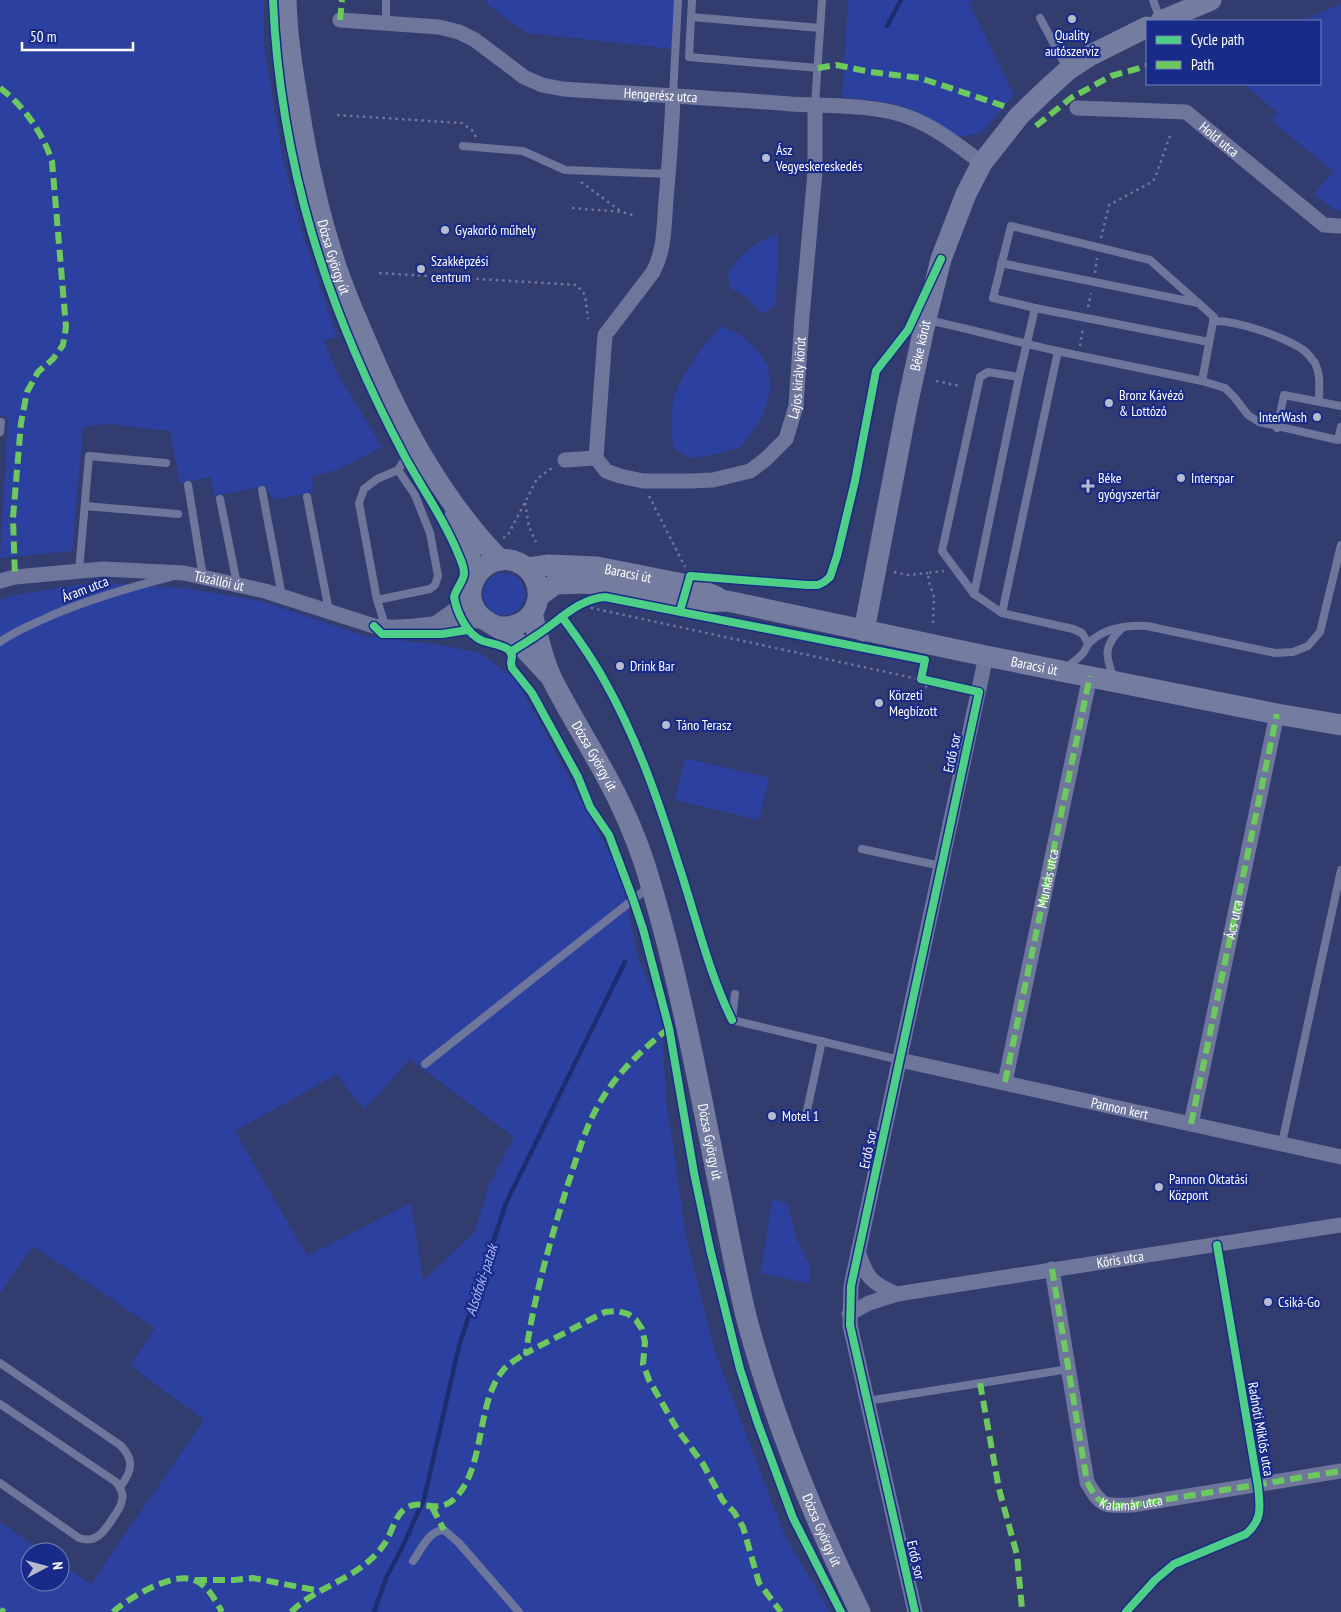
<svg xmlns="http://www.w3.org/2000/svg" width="1341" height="1612" font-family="'PT Sans Narrow',sans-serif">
  <rect width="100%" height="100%" fill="#323c6f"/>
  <g fill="#2c419f" fill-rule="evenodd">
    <polygon points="0,0 264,0 264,45 282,155 304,239 337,337 324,340 336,371 382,447 337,470 312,476 313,492 274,500 266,486 214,496 211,477 180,483 170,431 108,424 83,427 72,551 0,558 8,417 0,415"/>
    <polygon points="487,0 680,0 673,49 527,33 487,4"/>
    <path d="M848,0H975L969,3L1014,95L984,130L976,134L956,137C915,104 892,102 842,97Z"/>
    <polygon points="1341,4 1341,211 1336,210 1314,195 1333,171 1272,121 1277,112 1244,84 1320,84 1320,21 1302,21"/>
    <path d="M778,234L776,305L762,314L746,297L730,288L728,272C742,253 754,242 778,234Z"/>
    <path d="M721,326L741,335L758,351L768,366L771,389L762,418L741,447L708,456L691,458L674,449C672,437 670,423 672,410C674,381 702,348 721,326Z"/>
    <circle cx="504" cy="594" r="21"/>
    <path d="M97,582L190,589L261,601L368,637L435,644L480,653L516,679L620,873L638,957L661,1018L666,1099L686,1238L715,1352L784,1534L830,1612H0V1522L44,1552H30V1582H60V1563L91,1584L204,1420L131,1366L155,1328L33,1246L0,1293V600L15,595ZM410,1059L514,1137L489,1185L475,1232L423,1281L411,1203L307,1256L235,1131L337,1074L352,1095L365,1109Z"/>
    <polygon points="685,758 769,778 759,820 675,800"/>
    <polygon points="772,1200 787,1202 796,1238 810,1266 809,1284 761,1273"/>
  </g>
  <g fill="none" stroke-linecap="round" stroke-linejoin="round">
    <g stroke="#1e2c70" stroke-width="4.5">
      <polyline points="887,26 901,0"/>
      <polyline points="374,1612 386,1578 402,1548 424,1499 459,1346 506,1203 625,962"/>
    </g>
    <g stroke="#6e769c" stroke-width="2.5" stroke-dasharray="2.5 4" stroke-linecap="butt">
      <polyline points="337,115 462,123 472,130 476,137"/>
      <polyline points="581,182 622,212"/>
      <polyline points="572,208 622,212 636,216"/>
      <polyline points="1101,238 1109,205 1152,182 1155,178 1171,133"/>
      <polyline points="379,273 577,285 585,295 588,319"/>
      <polyline points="1095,273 1097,258"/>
      <polyline points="1088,307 1091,293"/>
      <polyline points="1080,346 1083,327"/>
      <polyline points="936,381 960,386"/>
      <polyline points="649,496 685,567"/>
      <polyline points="525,503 529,527 536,542"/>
      <polyline points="503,538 508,535 537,479 553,467"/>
      <polyline points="894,572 908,575 928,573"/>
      <polyline points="578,605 964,689"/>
      <polyline points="933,623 934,597 929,582 928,573 944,571"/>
      <polyline points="926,685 927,690"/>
    </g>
    <g stroke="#6e769c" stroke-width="8">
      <polyline points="692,0 689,57 818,68"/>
      <polyline points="1153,0 1160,19"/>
      <polyline points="691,17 820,28"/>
      <polyline points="1040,18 1067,68"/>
      <polyline points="386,23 386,0"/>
      <polyline points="673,96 678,0"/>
      <polyline points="815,105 822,0"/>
      <polyline points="463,146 523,151 565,170 668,174"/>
      <polyline points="1001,263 1198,303"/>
      <polyline points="1035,308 1209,342"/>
      <path d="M927,320C971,329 1013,341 1057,351C1105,361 1154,371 1202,381L1214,317L1150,260L1011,226L993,298L1035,308L1019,377L974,594L1002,613L1073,629L1082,633L1088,643"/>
      <path d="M1213,321C1236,320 1282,336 1302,349C1307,352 1312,359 1315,363C1321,375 1319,388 1319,401"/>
      <polyline points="1202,381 1225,388 1234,397 1248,415 1259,422 1338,440 1341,427"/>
      <polyline points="1277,428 1284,395 1341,406"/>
      <polyline points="0,432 1,422"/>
      <polyline points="188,485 203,577"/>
      <polyline points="262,490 282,596"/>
      <polyline points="307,497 329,611"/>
      <polyline points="220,499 237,584"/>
      <polyline points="85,506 178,514"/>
      <polyline points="79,571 89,456 166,463"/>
      <polyline points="974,594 942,551 980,377 988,372 1019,377"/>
      <polyline points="377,600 430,589 435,585 438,576 430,533 415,495 398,470"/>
      <polyline points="1002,613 1058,351"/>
      <polyline points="386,628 377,600 359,503 364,489 377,479 398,470 414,446"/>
      <path d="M0,642C15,631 31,625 48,617C89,599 127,588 170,577"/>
      <path d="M1066,668C1072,663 1079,658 1084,652C1086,648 1087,645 1090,642C1105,628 1128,625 1147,626L1275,653L1293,652L1308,646L1320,632L1341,545"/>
      <path d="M1114,678C1105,656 1103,646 1122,628"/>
      <polyline points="862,849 941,866"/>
      <polyline points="735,994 732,1020 900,1060"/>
      <polyline points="425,1064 649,887"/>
      <polyline points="806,1115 822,1041"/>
      <polyline points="1282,1143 1341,870"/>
      <path d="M0,1363L120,1445C135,1459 132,1472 120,1487"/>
      <polyline points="867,1401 1069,1369"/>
      <path d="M0,1404L116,1482C120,1487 124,1493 122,1500C121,1507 117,1512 113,1518C104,1531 97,1544 79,1538L0,1483"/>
      <path d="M413,1561C421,1550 429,1530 444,1530L458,1542L519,1612"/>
    </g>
    <g stroke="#6e769c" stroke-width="15">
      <path id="s1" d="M340,20L439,27L459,32L475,40L524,77L542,85L563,89C639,94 715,98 791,104C829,106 876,104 911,118C937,128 960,147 982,163"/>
      <path id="s2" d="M1077,108L1186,112L1324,225L1341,226"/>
      <path id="s3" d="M596,458L606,471L620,476L643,481H690L713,480L750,471L766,459L786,439L796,406L802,317L815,172V105"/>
      <path d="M565,460L596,458L605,335L653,272C665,250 664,224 666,200C669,165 672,131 673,96"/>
      <path id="s4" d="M0,581L15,577L103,569L184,573L265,591L374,626C411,631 447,618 484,621"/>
      <polyline points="436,623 471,598"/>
      <path id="s5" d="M900,1060L1341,1157"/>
      <polyline points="1005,1082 1090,676"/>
      <polyline points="1191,1124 1277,714"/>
      <path d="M859,1254C867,1279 873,1284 897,1294"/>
      <path d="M1052,1269L1087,1482C1101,1507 1104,1506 1132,1505L1341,1471"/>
      <path id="s6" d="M849,1314L869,1303L897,1294L1341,1225"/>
      <polyline points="915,1612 850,1325 851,1286 986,656"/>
    </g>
    <g stroke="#747c9f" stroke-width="21">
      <path id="s7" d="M286,0C287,37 293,73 299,109C307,160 318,211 334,260C344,293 359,324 372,355C404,430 443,501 500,560"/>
      <polyline points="1161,21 1211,0"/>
      <polyline points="455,516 476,574"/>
      <path id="s8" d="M528,568L549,565L597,567L688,585L717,597"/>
      <path id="s9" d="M539,596L555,584L585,583L683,602L727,601L986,656L1277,714L1341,725"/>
      <path id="s10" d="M532,614C538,635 542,659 552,679C573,721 599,759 619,801C632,828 643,856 651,885C681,986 700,1092 721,1196C729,1237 737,1279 747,1320C774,1420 814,1519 860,1612"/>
      <path d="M497,627C503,627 509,628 516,625C544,616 546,576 519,563C490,548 458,584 476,611C482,620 489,622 497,627C505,631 511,638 518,643C529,652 538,663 547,673"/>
      <path id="s11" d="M864,631L907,406L926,319L941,259L966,194L982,163L1019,116L1046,90L1068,70L1091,55L1147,27"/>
    </g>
    <g stroke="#6dc95d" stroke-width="6" stroke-dasharray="12 6" stroke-linecap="butt">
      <polyline points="340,20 342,0"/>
      <polyline points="818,68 836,65 871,72 920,78 1007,107"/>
      <path d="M0,88C24,106 42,132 52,161L66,327L63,345L53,359L38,372L27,392L21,423L13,518L15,577"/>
      <polyline points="1036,126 1071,98 1111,76 1147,66"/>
      <path d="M669,1028C643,1049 619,1071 602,1099C585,1126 577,1158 567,1187C550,1242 534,1296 526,1353L605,1312L618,1311L628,1314L636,1320L642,1329L645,1342L643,1364L649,1380L677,1429L703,1464L723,1501L734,1512L743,1527L759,1583L781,1612"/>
      <path id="s12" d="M1005,1082L1090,676"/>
      <path id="s13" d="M1191,1124L1277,714"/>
      <path id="s14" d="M1052,1269L1087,1482C1101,1507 1104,1506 1132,1505L1341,1471"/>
      <polyline points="980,1383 999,1489 1017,1555 1022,1609"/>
      <polyline points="432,1507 444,1530"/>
      <polyline points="195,1580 234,1580 253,1578 320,1591"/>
      <polyline points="0,1610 5,1612"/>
      <path d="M113,1612C128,1598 174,1571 194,1580C208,1585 215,1600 222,1612"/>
      <path d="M291,1612C314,1589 346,1582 370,1560C375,1556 381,1549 385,1543C392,1532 395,1515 406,1508C423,1497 439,1518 458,1495C486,1461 476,1400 505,1368C511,1362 519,1358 526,1353"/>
    </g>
    <defs>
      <g id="cycleway">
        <path d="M273,0C280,164 327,310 404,455C421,487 443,517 457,551C460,558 464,566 464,573C464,581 456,588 454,597C457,613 467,635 483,641C492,644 501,644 509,650L512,656L511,663L512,668L532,693L578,777L590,807L609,835L633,899L643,929L669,1028L694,1173L710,1249L740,1369L757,1421L793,1518L841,1612"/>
        <polyline points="680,611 690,576 807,585 818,585 824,582 830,577 837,556 855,481 876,371 908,330 941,259"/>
        <path d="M562,617C577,637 592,658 604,680C637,738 659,802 679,866C696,917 708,971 732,1020"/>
        <polyline points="374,626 382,634 442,634 468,630"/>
        <path d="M511,652C519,646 529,641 537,635C559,621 578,599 605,597L925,660L921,679L979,692L851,1286L850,1325L915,1612"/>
        <path d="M1126,1612L1155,1580L1174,1564L1246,1534C1263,1519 1260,1507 1258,1486L1217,1245"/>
      </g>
    </defs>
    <use href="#cycleway" stroke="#192b88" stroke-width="11"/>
    <use href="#cycleway" stroke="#4dcf88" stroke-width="8"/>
  </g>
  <g fill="#b7bbcd" stroke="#192b88" stroke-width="2">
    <circle cx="1072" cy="19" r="5"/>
    <circle cx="766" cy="158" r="5"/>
    <circle cx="445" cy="230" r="5"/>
    <circle cx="421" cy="269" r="5"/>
    <circle cx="1109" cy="403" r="5"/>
    <circle cx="1317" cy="417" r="5"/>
    <circle cx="1181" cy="478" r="5"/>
    <path d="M1085.5 478.5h5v5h5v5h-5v5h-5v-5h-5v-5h5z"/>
    <circle cx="620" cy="666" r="5"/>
    <circle cx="879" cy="703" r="5"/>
    <circle cx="666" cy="725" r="5"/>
    <circle cx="772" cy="1116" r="5"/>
    <circle cx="1159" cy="1187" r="5"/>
    <circle cx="1268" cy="1302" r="5"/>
  </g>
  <g text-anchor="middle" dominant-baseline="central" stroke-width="4.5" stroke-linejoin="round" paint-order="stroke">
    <g font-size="14" fill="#fff" stroke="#192b88" text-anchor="start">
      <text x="1072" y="35" text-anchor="middle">Quality<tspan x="1072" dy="16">autószerviz</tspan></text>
      <text x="776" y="150">Ász<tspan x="776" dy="16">Vegyeskereskedés</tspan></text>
      <text x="455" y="230">Gyakorló műhely</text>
      <text x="431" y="261">Szakképzési<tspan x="431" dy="16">centrum</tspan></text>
      <text x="1119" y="395">Bronz Kávézó<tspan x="1119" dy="16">&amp; Lottózó</tspan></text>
      <text x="1307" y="417" text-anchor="end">InterWash</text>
      <text x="1098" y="478">Béke<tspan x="1098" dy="16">gyógyszertár</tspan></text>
      <text x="1191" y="478">Interspar</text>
      <text x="630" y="666">Drink Bar</text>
      <text x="889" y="695">Körzeti<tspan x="889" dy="16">Megbízott</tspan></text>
      <text x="676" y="725">Táno Terasz</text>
      <text x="782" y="1116">Motel 1</text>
      <text x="1169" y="1179">Pannon Oktatási<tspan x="1169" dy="16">Központ</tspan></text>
      <text x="1278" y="1302">Csiká-Go</text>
    </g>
    <g font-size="14" fill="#fff" stroke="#192b88">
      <text stroke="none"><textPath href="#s1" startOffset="338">Hengerész utca</textPath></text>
      <text stroke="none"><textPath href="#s2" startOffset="152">Hold utca</textPath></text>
      <text stroke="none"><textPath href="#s7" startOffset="262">Dózsa György út</textPath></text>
      <text stroke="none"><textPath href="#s11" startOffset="291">Béke körút</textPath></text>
      <text stroke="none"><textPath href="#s3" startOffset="274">Lajos király körút</textPath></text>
      <text stroke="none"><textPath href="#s8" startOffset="101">Baracsi út</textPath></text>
      <text stroke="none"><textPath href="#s4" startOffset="221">Tűzállói út</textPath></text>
      <text transform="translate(85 589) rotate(-21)">Áram utca</text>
      <text stroke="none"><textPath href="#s9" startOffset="508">Baracsi út</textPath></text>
      <text transform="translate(952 753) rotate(-78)">Erdő sor</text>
      <text stroke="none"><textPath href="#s10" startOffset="156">Dózsa György út</textPath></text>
      <text stroke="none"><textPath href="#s12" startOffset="208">Munkás utca</textPath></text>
      <text stroke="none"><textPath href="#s13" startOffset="209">Ács utca</textPath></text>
      <text stroke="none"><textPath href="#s5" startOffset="225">Pannon kert</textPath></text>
      <text stroke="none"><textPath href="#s10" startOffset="561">Dózsa György út</textPath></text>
      <text transform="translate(868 1149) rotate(-78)">Erdő sor</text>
      <text stroke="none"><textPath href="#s6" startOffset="278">Kőris utca</textPath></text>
      <text transform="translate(1261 1429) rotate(80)">Radnóti Miklós utca</text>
      <text stroke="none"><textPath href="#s14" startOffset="271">Kalamár utca</textPath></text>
      <text stroke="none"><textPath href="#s10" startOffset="966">Dózsa György út</textPath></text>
      <text transform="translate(916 1560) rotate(77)">Erdő sor</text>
    </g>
    <g font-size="15" font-style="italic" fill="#acbaf4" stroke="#192b88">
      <text transform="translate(481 1280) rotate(-72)">Alsófoki-patak</text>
    </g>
  </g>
  <rect x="1146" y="20" width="175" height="65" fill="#192b88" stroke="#7580b8"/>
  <rect x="1156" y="36" width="25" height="8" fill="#4dcf88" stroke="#7580b8"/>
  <text x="1191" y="45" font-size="15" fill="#ffffff">Cycle path</text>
  <rect x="1156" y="61" width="25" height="8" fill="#6dc95d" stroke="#7580b8"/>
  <text x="1191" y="70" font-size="15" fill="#ffffff">Path</text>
  <g transform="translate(45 1567) rotate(84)"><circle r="24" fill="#192b88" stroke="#7580b8"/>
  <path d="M0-4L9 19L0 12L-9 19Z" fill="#b7bbcd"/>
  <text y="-8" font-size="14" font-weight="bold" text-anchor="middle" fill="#ffffff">N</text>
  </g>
  <path d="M22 42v8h111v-8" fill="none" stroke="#ffffff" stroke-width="2.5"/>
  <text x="30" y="42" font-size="15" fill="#ffffff" stroke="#192b88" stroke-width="4" paint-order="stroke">50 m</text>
</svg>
